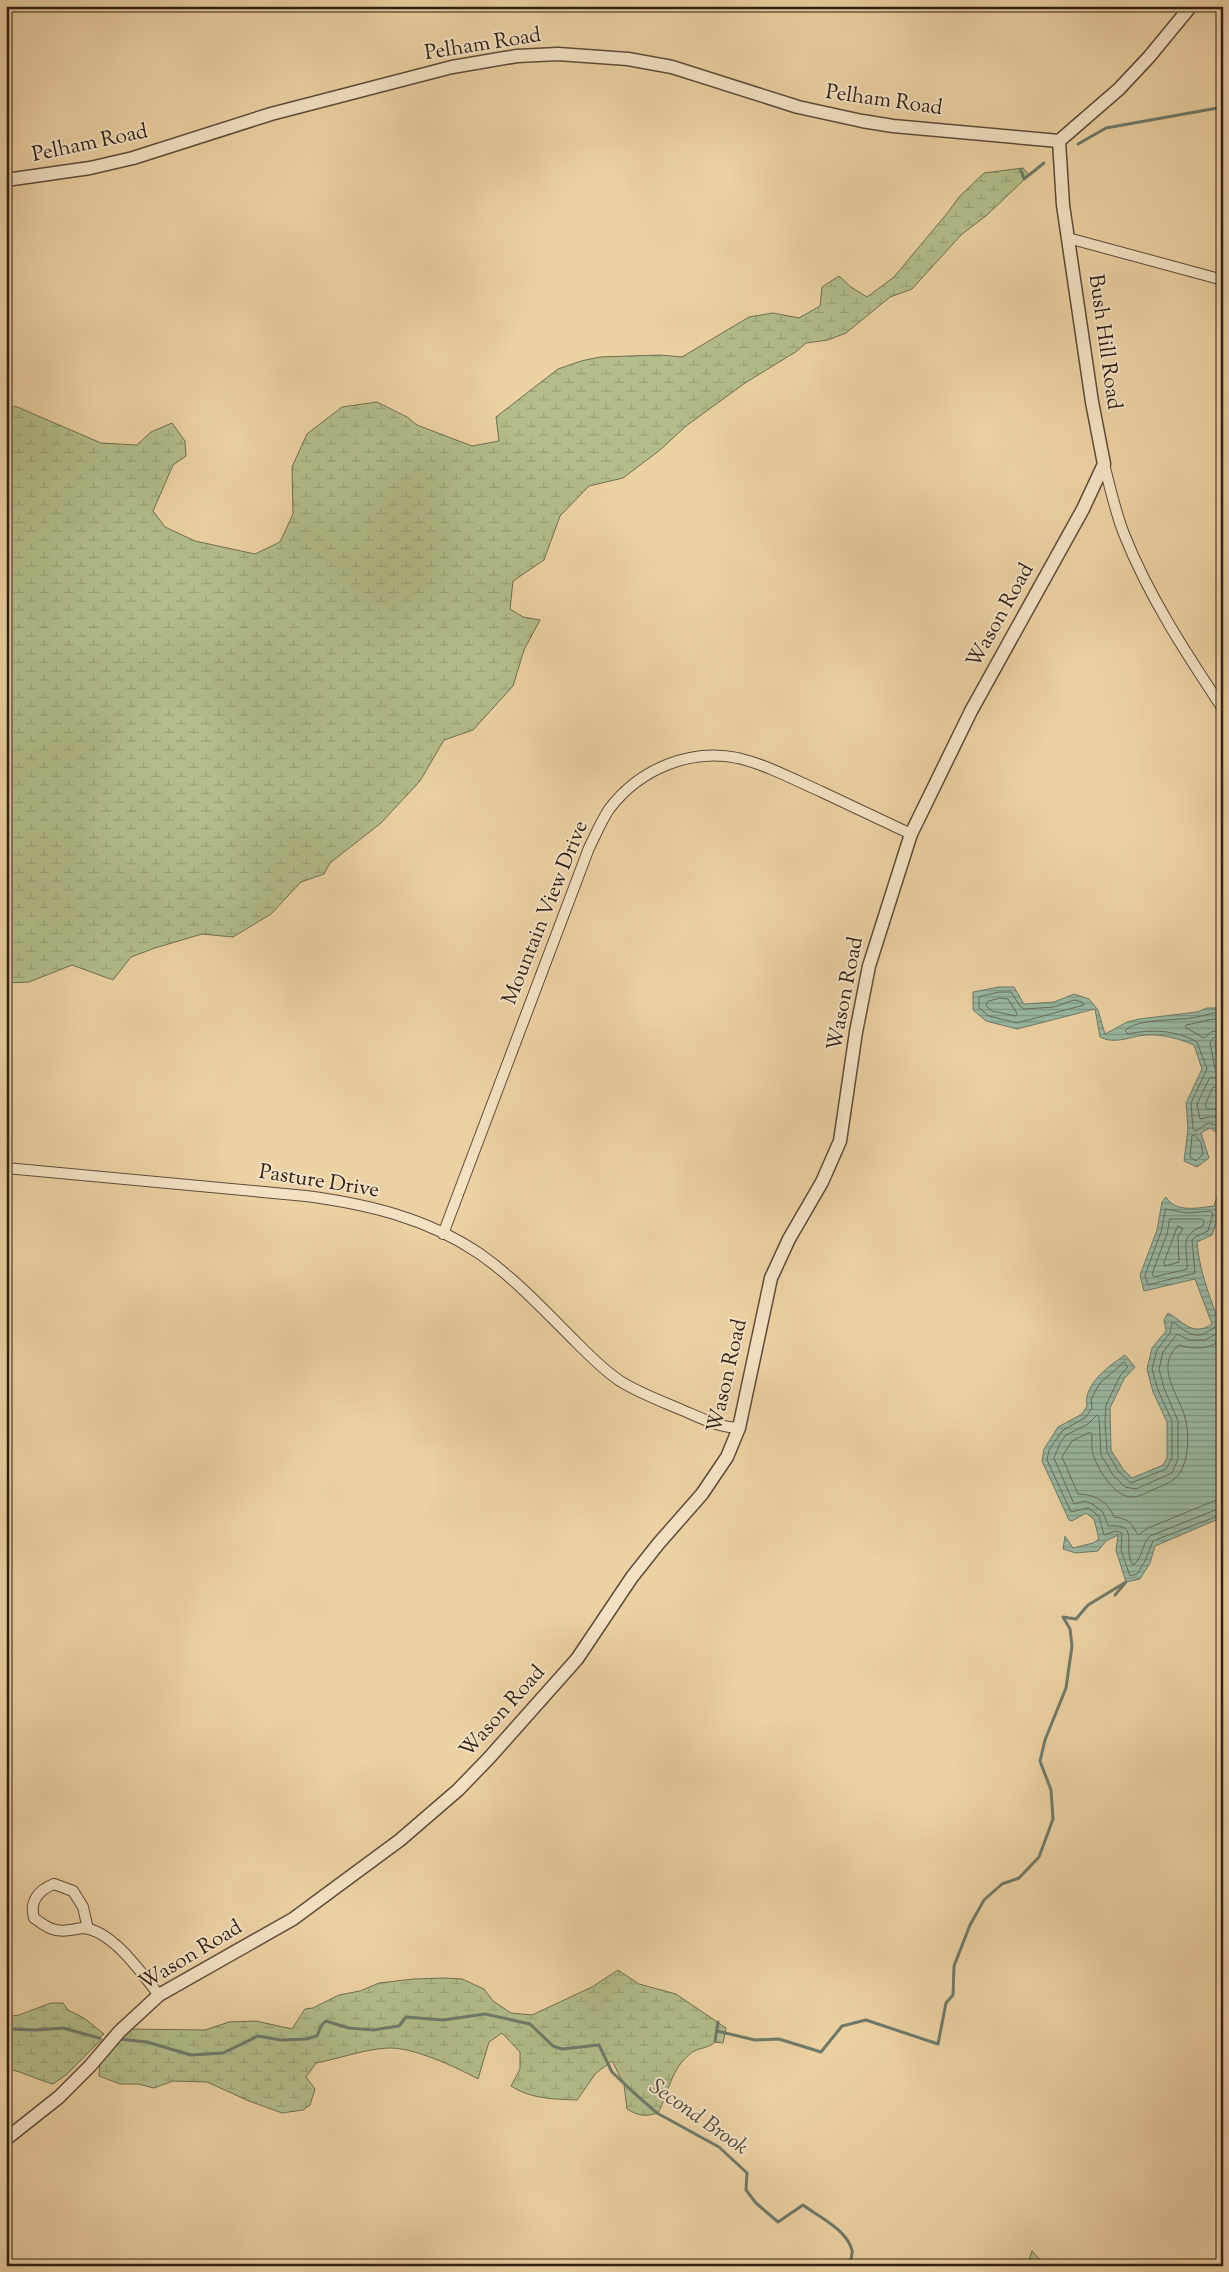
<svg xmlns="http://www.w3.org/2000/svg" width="1229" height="2272" font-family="'Sorts Mill Goudy',serif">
  <defs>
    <pattern id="wetland-marsh" width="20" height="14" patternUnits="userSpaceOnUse" patternTransform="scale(1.25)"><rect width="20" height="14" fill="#b2bd8a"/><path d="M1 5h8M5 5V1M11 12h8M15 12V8" fill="none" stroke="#99a276"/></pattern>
    <pattern id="water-rules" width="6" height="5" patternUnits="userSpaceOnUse" patternTransform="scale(1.25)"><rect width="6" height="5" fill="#99b8a2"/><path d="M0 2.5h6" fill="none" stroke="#7d9583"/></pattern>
  </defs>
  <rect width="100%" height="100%" fill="#ecd1a3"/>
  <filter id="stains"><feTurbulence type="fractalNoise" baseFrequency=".004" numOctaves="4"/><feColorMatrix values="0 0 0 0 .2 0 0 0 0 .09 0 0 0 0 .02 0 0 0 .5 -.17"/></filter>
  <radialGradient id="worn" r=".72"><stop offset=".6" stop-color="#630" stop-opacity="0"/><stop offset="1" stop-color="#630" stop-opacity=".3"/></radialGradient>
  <g fill="url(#wetland-marsh)" stroke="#706e50">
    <polygon points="1023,168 1029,175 987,215 961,235 912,289 890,297 846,333 828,340 806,343 797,351 745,383 686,426 660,450 623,478 589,486 560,516 544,560 513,581 510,609 523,617 540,620 524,650 513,686 473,730 444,740 420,781 381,823 330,863 324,874 301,882 271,914 233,937 202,934 155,948 131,957 113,980 72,965 29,982 6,983 6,413 15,406 101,443 137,445 151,432 172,423 185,441 186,456 173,465 153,511 165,527 195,541 255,554 280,542 293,514 292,467 307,434 342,407 377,402 407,417 417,425 472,446 499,441 496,417 558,369 581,361 600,357 660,355 682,357 749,317 773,313 799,318 820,306 822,287 839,276 851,287 867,297 894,277 949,211 959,197 984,173"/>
    <path d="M618,1970L639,1984L676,1994L726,2028L723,2043L715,2042C708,2049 699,2047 691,2053C670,2070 670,2090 658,2113C645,2117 639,2116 627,2109L624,2084L612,2061L596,2073L577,2100C553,2099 531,2099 511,2086L520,2069V2052L502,2033L489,2042L478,2079C456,2067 413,2047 388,2048C365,2049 338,2059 316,2063L306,2077L315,2089L310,2105L303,2110L282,2113L249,2101L207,2082L173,2081L154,2088L138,2084H120L99,2076L100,2057L128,2029L205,2030L229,2022L256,2021L292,2029L305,2009L313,2008L339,1995L360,1991L379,1983L414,1979L444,1978L462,1979L484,1989L493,2001L511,2013L532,2015L592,1987Z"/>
    <path d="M51,2003H63L68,2010L84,2018L104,2034L99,2038L102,2039L66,2075L53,2084C37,2080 23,2071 6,2069V2017L19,2015Z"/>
    <polygon points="1032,2251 1042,2262 1041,2266 1027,2266"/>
  </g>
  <g fill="url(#water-rules)" stroke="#6e7a6a">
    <path d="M999,987H1014L1024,1004L1054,1002L1074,994L1089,999L1098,1010L1105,1034L1127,1022L1139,1019L1197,1012L1207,1008H1223V1039L1215,1042L1219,1067L1223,1069V1127L1216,1132L1210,1128L1201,1133L1209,1158L1197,1167L1184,1161L1188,1129L1186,1103L1202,1069L1194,1045C1180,1039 1162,1034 1147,1035C1130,1036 1116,1045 1100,1037L1095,1009L1017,1029L986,1021L973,1010V992Z"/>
    <path d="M1223,1178V1204L1212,1235L1197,1242C1199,1268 1208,1292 1217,1317L1223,1320V1517L1155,1546L1150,1563L1140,1579L1126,1582L1116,1550L1118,1535L1106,1541L1098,1551L1076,1553L1063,1549L1065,1536L1073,1548L1093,1543L1099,1539L1094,1519L1086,1513L1072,1521L1069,1520L1042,1461L1044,1449L1058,1427L1082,1414L1087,1406C1083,1384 1109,1366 1125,1355L1135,1367L1124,1379L1110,1408L1111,1450L1123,1469L1132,1478L1163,1465L1167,1458V1422L1153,1392L1147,1369L1152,1348L1166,1331L1164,1320L1168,1313C1184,1322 1193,1337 1212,1324L1195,1279L1144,1291L1140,1275L1157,1230L1162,1202L1166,1197C1175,1213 1198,1208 1214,1206Z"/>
  </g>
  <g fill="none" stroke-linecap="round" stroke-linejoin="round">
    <g stroke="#646b5c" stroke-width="1">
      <polygon points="1000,992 1011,992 1020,1006 1024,1009 1054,1007 1074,1000 1082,1002 1084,1005 1017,1023 989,1016 979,1008 979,997"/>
      <polygon points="1000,998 1008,999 1017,1013 1016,1016 992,1011 986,1006 987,1002"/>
      <path d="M1223,1013C1212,1012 1207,1015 1197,1017C1180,1021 1135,1018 1125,1031L1128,1034C1151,1029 1176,1030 1197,1042L1207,1069L1191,1103L1193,1129L1196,1131L1208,1123L1216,1125L1223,1123"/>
      <path d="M1223,1019C1210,1018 1199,1023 1186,1025L1185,1027L1204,1038L1211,1032L1223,1029"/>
      <polyline points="1223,1035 1213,1038 1210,1043 1215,1069 1223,1073"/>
      <polyline points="1223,1079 1210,1077 1197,1104 1200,1119 1209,1117 1223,1117"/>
      <polyline points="1223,1087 1213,1087 1205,1105 1207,1109 1223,1109"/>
      <polygon points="1195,1135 1201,1143 1203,1154 1196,1161 1190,1157 1192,1136"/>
      <polygon points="1166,1209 1187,1213 1211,1211 1213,1214 1208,1231 1195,1237 1192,1240 1195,1273 1148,1285 1145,1275 1161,1232"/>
      <path d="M1170,1219H1202L1204,1221L1203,1226C1178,1236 1188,1248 1187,1269L1154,1277L1152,1274L1167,1234Z"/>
      <polygon points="1178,1226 1183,1229 1178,1236 1179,1262 1165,1266 1164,1263"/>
      <path d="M1223,1324C1213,1324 1204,1341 1189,1333C1182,1330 1178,1324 1172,1322L1170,1333L1157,1350L1152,1369L1158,1390L1172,1421V1458L1166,1469L1131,1483L1119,1472L1107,1452L1105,1422L1106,1405L1120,1376L1128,1367L1124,1362L1100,1383L1091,1399L1092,1408L1086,1417L1062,1431L1049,1450L1047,1460L1071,1512L1088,1508L1099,1516L1104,1535L1116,1531L1122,1533L1121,1550L1130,1576L1137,1574L1145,1561L1153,1541L1223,1514"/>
      <path d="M1223,1330L1205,1340H1189L1177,1334L1163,1352L1159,1369L1164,1388L1178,1421V1459L1172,1473L1136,1489L1125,1487L1113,1475L1101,1455L1099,1417L1097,1415L1088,1424L1066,1435L1060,1443L1054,1458L1074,1504L1085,1501L1092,1504L1103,1512L1108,1526C1142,1523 1121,1546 1133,1565C1143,1559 1141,1544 1150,1536L1223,1507"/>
      <path d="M1223,1340C1208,1349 1195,1350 1179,1345C1155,1365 1176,1391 1184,1414C1189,1428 1189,1454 1183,1467C1177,1480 1169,1483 1157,1488C1149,1491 1141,1497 1132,1497C1115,1497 1099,1471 1094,1457C1091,1450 1092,1441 1092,1434L1090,1432L1072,1441L1062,1457L1078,1494C1095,1495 1107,1500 1114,1517C1128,1518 1132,1524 1138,1535L1148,1528L1214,1501L1223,1500"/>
    </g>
    <g stroke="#6e7a6a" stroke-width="3">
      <polyline points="1078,144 1106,128 1223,107"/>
      <polyline points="1021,170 1024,179 1044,163"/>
      <polyline points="6,2029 36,2030 63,2028 99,2038"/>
      <path d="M119,2039L147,2042L191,2055L223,2053L258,2036L281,2040L306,2039L317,2036L321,2026L326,2021L349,2028L373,2030L399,2026L406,2017L443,2020L485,2014L530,2024L553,2046L562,2049L599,2045L612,2072L633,2092L657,2113L719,2147L747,2173L746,2190L756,2203L778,2222L803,2205C819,2217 846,2229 852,2250C853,2255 850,2261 849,2266"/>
      <polyline points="715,2041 718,2022 717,2031 755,2040 779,2039 821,2052 842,2026 866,2020 938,2044 946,2003 953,1995 954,1966 970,1925 984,1900 1002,1884 1019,1878 1039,1857 1053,1819 1051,1790 1040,1761 1045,1740 1066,1688 1072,1646 1070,1629 1063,1617 1076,1619 1088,1605 1126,1582 1115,1595"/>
    </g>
    <defs>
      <g id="minor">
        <polyline points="1068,238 1223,280"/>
        <path d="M1104,464C1110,487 1115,511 1124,534C1149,597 1186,653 1223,709"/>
        <path d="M6,1168L306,1196C367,1204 427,1218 480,1254C514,1278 543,1309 572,1338C587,1353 602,1369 620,1381C639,1393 661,1401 682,1410C701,1418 718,1427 739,1428"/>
        <path d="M443,1234L589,848C596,834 602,819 610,808C640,769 690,748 738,758C767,765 795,780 822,792C852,806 881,820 911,834"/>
        <path d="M88,1929L83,1907L73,1891L54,1884C39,1890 29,1901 34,1918C45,1926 54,1933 69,1930C74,1930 79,1928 84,1928C114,1932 141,1973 159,1995"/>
      </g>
      <g id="tertiary">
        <polyline points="6,180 90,168 133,158 271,114 452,67 517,56 558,54 628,59 672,67 798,107 862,121 893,126 1059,141"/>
        <polyline points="6,2139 59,2097 90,2066 119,2032 159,1995 293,1919 400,1840 458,1790 489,1758 577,1659 632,1577 659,1543 702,1494 727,1457 739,1428 771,1278 789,1239 822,1182 840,1141 856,1032 869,966 911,834 971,711 1083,509 1104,464 1092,402 1063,205 1059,141 1119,89 1149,57 1191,6"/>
      </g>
    </defs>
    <use href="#minor" stroke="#5e4b39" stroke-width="12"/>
    <use href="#tertiary" stroke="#5e4b39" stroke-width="15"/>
    <use href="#minor" stroke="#f3e1c3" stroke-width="10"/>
    <use href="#tertiary" stroke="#f3e1c3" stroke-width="12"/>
  </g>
  <g text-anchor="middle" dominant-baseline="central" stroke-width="4" stroke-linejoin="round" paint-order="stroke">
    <g font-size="21" fill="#2e1e16" stroke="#f3e1c3">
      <text transform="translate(483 45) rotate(-9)">Pelham Road</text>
      <text transform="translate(884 101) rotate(8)">Pelham Road</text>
      <text transform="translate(90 144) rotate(-12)">Pelham Road</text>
      <text transform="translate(1104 342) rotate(82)">Bush Hill Road</text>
      <text transform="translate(1001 616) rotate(-61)">Wason Road</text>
      <text transform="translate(546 913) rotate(-68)">Mountain View Drive</text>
      <text transform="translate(846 994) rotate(-79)">Wason Road</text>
      <text transform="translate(319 1182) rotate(9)">Pasture Drive</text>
      <text transform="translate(728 1376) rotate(-77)">Wason Road</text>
      <text transform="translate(503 1712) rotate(-48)">Wason Road</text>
      <text transform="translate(191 1956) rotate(-31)">Wason Road</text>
    </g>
    <g font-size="22" font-style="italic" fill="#4e4c40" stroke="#f3e1c3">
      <text transform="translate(698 2118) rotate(35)">Second Brook</text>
    </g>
  </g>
  <rect width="1229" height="2272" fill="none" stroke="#ecd1a3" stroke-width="25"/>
  <rect x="8" y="8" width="1214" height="2257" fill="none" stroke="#2e1e16" stroke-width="2.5"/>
  <rect x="12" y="12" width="1204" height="2247" fill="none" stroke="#2e1e16"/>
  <rect width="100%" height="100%" filter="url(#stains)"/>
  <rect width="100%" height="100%" fill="url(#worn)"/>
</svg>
